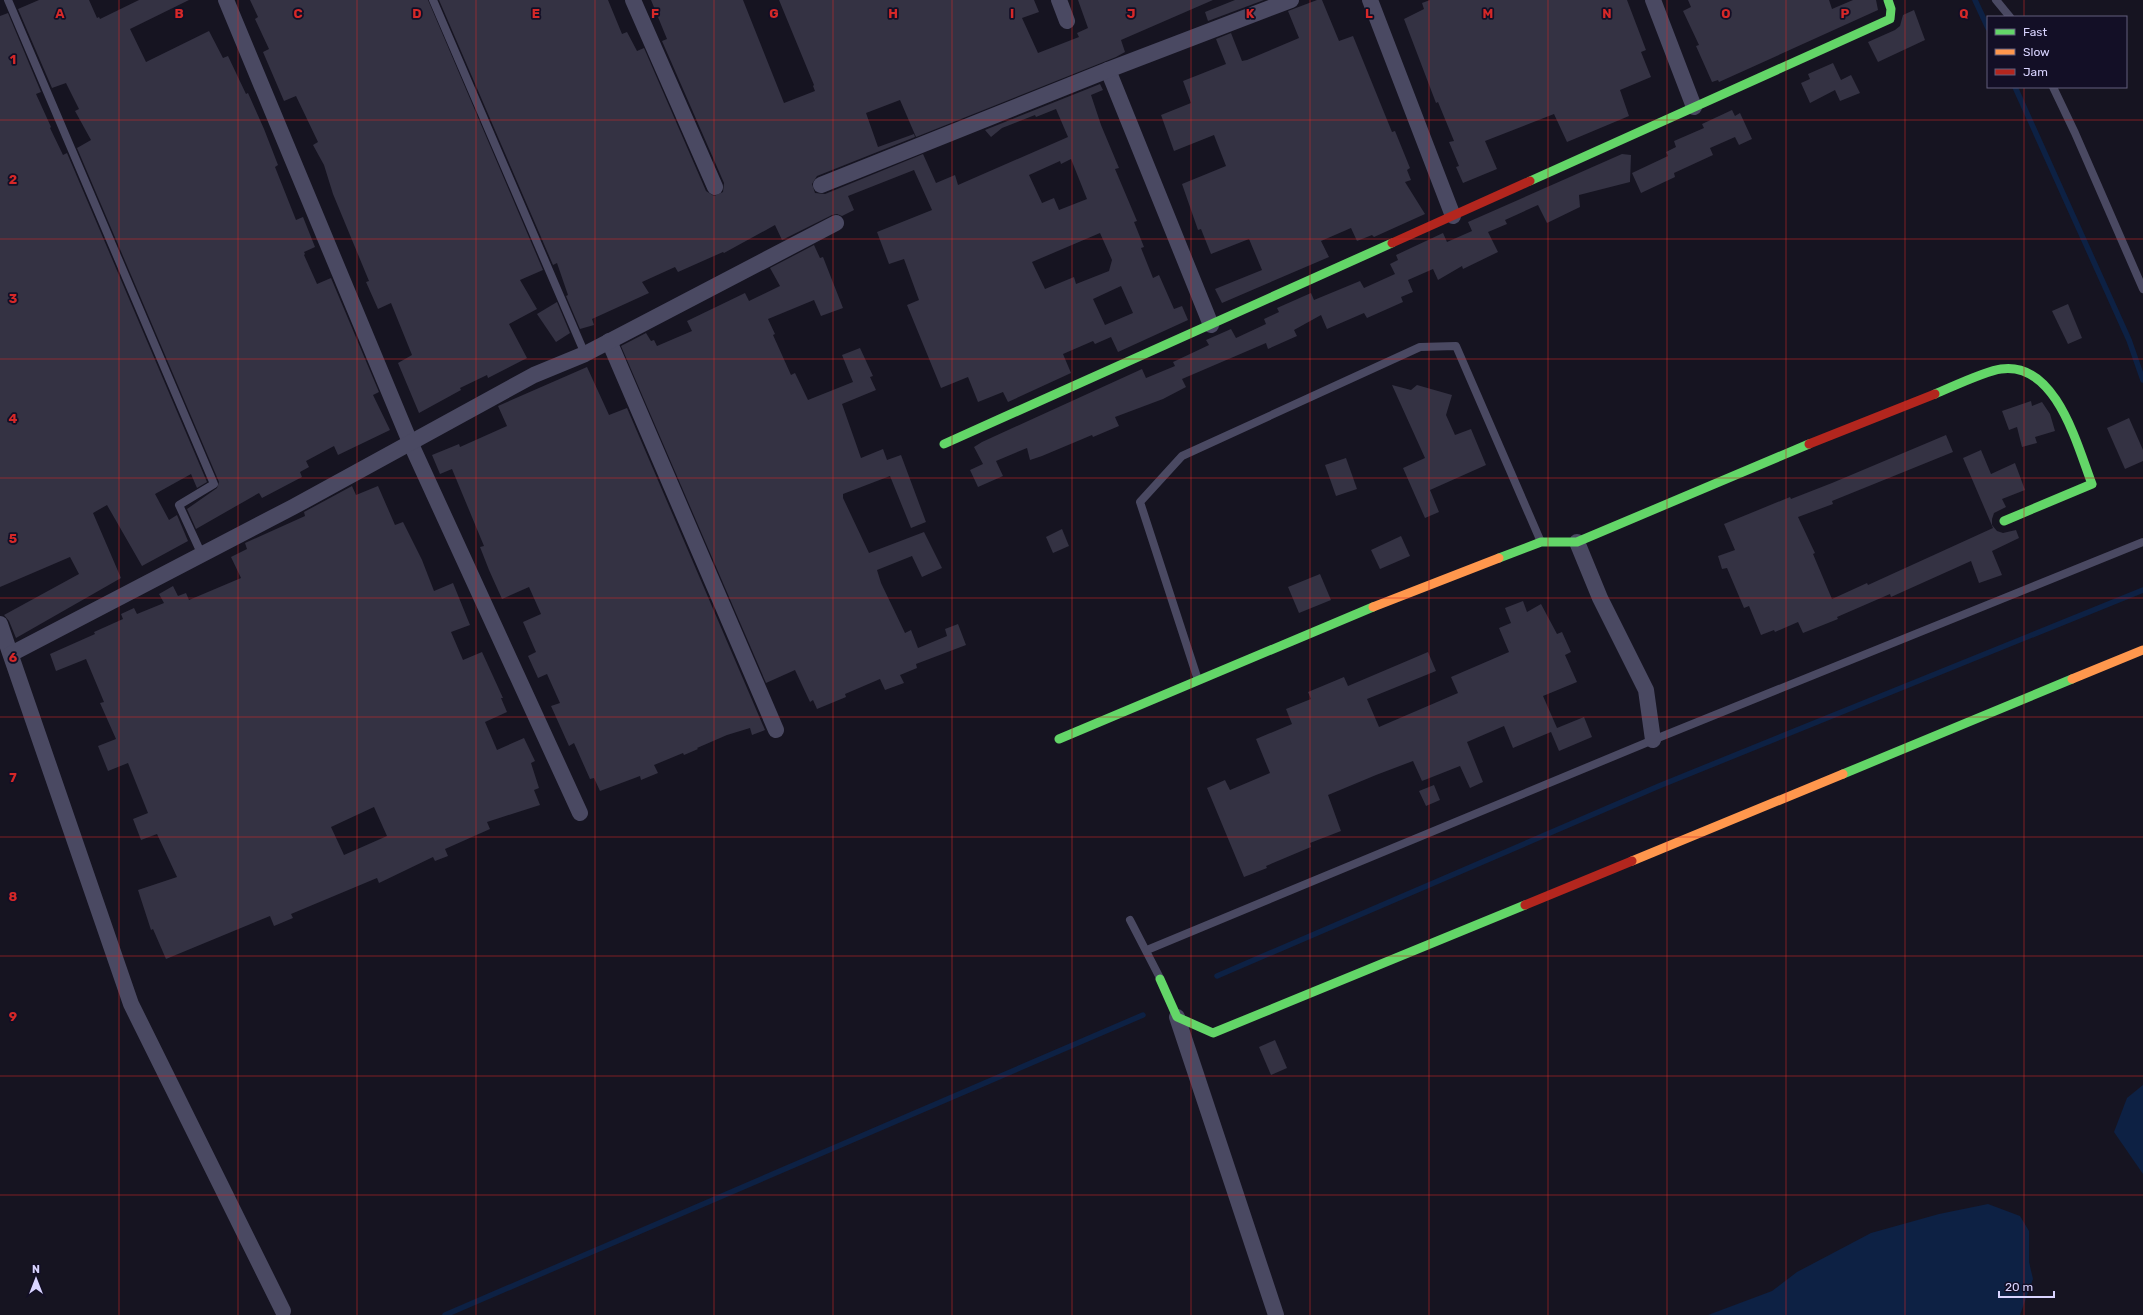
<svg xmlns="http://www.w3.org/2000/svg" width="2143" height="1315" font-family="Rubik,sans-serif">
  <rect width="100%" height="100%" fill="#161421"/>
  <g fill="#0d2144">
    <polygon points="2143,1085 2143,1174 2114,1132 2127,1098"/>
    <polygon points="1988,1204 2020,1216 2029,1231 2029,1262 2033,1279 2020,1315 1708,1315 1772,1291 1797,1272 1871,1233 1939,1214"/>
  </g>
  <g fill="none" stroke-linecap="round" stroke-linejoin="round">
    <g stroke="#0d2144" stroke-width="5.5">
      <polyline points="1975,0 1988,28"/>
      <polyline points="2015,87 2129,340 2143,380"/>
      <polyline points="1217,976 1659,786 2143,590"/>
      <polyline points="445,1315 1143,1015"/>
    </g>
  </g>
  <g fill="#343243" fill-rule="evenodd">
    <polygon points="39,0 89,0 97,18 99,17 100,19 139,0 189,0 130,29 146,62 209,31 223,58 228,56 246,94 248,93 264,129 278,165 275,167 296,220 303,217 315,247 304,252 305,254 304,255 317,284 331,278 379,392 373,395 390,430 338,455 334,446 306,461 309,467 300,472 302,477 262,498 259,493 196,529 187,509 217,488 219,482 77,148 91,140 75,111 79,109 66,83 52,88 18,9"/>
    <polygon points="250,0 428,0 543,270 520,280 537,309 509,324 527,358 488,378 487,375 460,388 461,390 419,413 398,363 412,355 391,303 378,309 366,282 369,281 333,194 324,165 313,145 318,142 296,96 284,101 263,52 269,49 255,19 258,17"/>
    <path d="M439,0H608L622,34L627,32L637,51L644,48L706,191L714,196L723,192L724,183L662,41L667,39L651,0H743L784,103L815,91L813,86L814,85L779,0H1034L1039,12L1022,18L1038,53L1079,37L1077,33L1088,28L1078,0H1213L1121,40L1125,52L1116,57L916,137L900,100L866,113L878,147L914,134L915,137L817,176L812,184L815,193L825,194L923,154L936,183L955,175L958,185L1068,137L1056,109L1036,117L1035,115L1002,128L991,137L985,130L1100,84L1103,90L1091,95L1101,125L1119,168L1115,169L1137,221L1134,222L1144,247L1141,248L1153,278L1159,275L1174,309L1182,306L1188,320L1118,352L1111,337L1095,344L1093,341L1063,354L1071,373L1008,402L1003,392L978,402L968,377L941,388L907,305L919,300L904,259L889,264L877,232L932,210L914,170L848,196L854,210L842,216L837,214L832,215L782,240L775,225L724,253L723,252L678,272L675,267L642,282L649,293L592,319L594,325L580,329L566,296L568,295L557,263L553,265ZM1071,159L1087,199L1059,210L1054,198L1042,203L1029,175L1060,161L1061,164ZM1100,233L1112,260L1109,271L1076,284L1074,277L1045,289L1032,262ZM1121,286L1133,313L1105,325L1093,299Z"/>
    <polygon points="1235,0 1264,0 1208,21 1205,12"/>
    <polygon points="1317,0 1322,0 1339,41 1353,36 1392,132 1395,131 1410,168 1407,170 1411,180 1405,182 1425,214 1374,237 1372,235 1357,241 1351,228 1321,241 1329,257 1222,303 1215,289 1262,270 1249,239 1211,254 1201,229 1198,230 1182,184 1226,166 1214,135 1174,151 1161,115 1191,103 1183,81 1226,64 1216,39 1231,33 1242,61 1247,60 1299,38 1288,11"/>
    <polygon points="1430,0 1627,0 1646,50 1641,52 1651,77 1620,90 1629,116 1567,142 1554,114 1485,141 1497,169 1463,183 1456,167 1459,166 1449,142 1454,141 1438,102 1436,103 1404,19 1424,9 1422,3"/>
    <polygon points="1688,0 1829,0 1832,9 1853,0 1876,0 1878,10 1719,82 1718,80 1712,82 1696,46 1699,45 1683,11 1691,7"/>
    <polygon points="1914,10 1925,40 1878,62 1868,42 1895,30 1900,26 1903,15"/>
    <polygon points="8,13 41,92 36,94 51,127 50,128 63,155 67,153 207,482 197,488 191,474 155,494 169,520 177,515 188,541 142,566 107,505 93,513 121,578 16,638 9,621 4,615 79,574 70,557 0,587 0,16"/>
    <polygon points="1833,63 1841,80 1851,75 1860,93 1840,101 1835,90 1810,103 1801,83 1810,79 1808,74"/>
    <polygon points="1732,110 1735,116 1740,113 1752,139 1739,145 1735,137 1710,148 1713,155 1674,173 1675,177 1641,193 1632,173 1668,156 1666,152 1676,147 1674,141 1704,128 1702,124"/>
    <polygon points="1622,154 1631,155 1630,182 1579,195 1580,207 1547,223 1538,205 1505,220 1507,224 1488,232 1498,252 1463,269 1462,266 1438,280 1433,269 1408,280 1413,292 1401,297 1403,302 1367,318 1364,313 1327,329 1321,315 1294,330 1297,336 1268,349 1266,343 1182,379 1186,387 1163,399 1115,417 1119,426 1093,437 1092,435 1042,456 1030,460 1027,448 996,461 1003,476 978,487 970,470 983,464 974,447 982,442 1142,369 1146,378 1175,366 1173,362 1209,345 1206,340 1231,329 1236,338 1266,324 1264,319 1279,312 1277,308 1311,293 1314,300 1360,281 1364,288 1395,274 1390,264 1398,260 1396,255 1443,233 1447,242 1472,231 1468,222"/>
    <polygon points="814,245 820,258 823,257 843,308 821,316 814,300 768,319 775,334 773,335 791,375 795,373 808,400 853,382 842,355 860,348 873,376 870,377 876,390 842,404 861,458 883,449 887,460 901,455 926,522 911,528 890,476 843,494 843,498 869,553 924,532 942,568 922,577 912,556 877,570 881,583 905,633 911,630 918,648 947,636 945,629 958,624 966,645 916,664 917,668 900,675 904,683 885,690 880,679 845,694 846,697 817,709 813,700 810,702 795,670 766,683 621,346 646,333 651,341 654,340 657,346 692,331 687,321 745,293 749,301 780,286 770,268"/>
    <polygon points="557,302 570,333 556,342 537,314"/>
    <polygon points="2068,304 2082,338 2068,344 2052,311"/>
    <polygon points="587,367 609,415 627,408 765,730 752,735 750,728 727,735 697,748 698,749 684,755 683,753 654,765 658,773 641,780 640,776 600,791 594,778 590,779 574,743 569,746 551,706 560,703 547,674 538,678 528,656 536,652 523,622 541,614 529,587 502,599 489,570 480,547 484,546 452,469 440,474 432,455 459,444 460,447 507,426 498,406"/>
    <polygon points="1392,385 1411,390 1417,385 1452,395 1446,415 1455,435 1471,429 1486,465 1430,490 1439,512 1425,518 1403,468 1425,458"/>
    <polygon points="2031,401 2032,406 2042,402 2050,414 2055,431 2035,437 2037,443 2022,447 2017,427 2009,430 2002,411"/>
    <polygon points="2129,418 2143,450 2143,461 2125,469 2107,428"/>
    <polygon points="1946,435 1953,452 1832,501 1833,504 1798,517 1815,553 1813,554 1832,599 1867,583 1868,585 1993,528 1963,458 1981,450 1991,474 2015,463 2025,490 2002,499 2006,507 1994,513 1992,519 1992,525 1997,531 2003,533 2016,530 2019,538 1992,551 2002,575 1979,583 1971,561 1891,597 1890,594 1837,617 1838,619 1803,633 1798,622 1775,632 1774,630 1761,635 1749,606 1744,608 1727,568 1722,569 1718,556 1735,550 1724,524 1790,497 1791,499 1832,483"/>
    <polygon points="1346,458 1357,489 1336,496 1325,465"/>
    <path d="M352,486L356,495L378,486L395,525L403,522L422,560L434,591L453,583L470,625L451,632L463,660L482,652L503,698H501L507,712L485,722L497,750L524,738L535,761L531,763L539,788L534,790L540,805L487,822L490,829L445,849L448,856L435,861L433,857L379,883L377,878L291,914L293,918L274,926L270,916L166,959L153,929L151,930L138,890L177,877L157,834L141,840L133,819L148,813L128,763L108,771L98,746L116,739L100,703L104,702L86,659L56,671L50,654L95,634L94,632L123,619L121,614L134,608L137,614L164,603L159,594L173,586L178,596L186,593L189,600L241,578L231,557L247,549L245,543L305,516L304,512ZM374,807L387,836L344,855L331,827Z"/>
    <polygon points="1062,529 1069,546 1053,553 1046,537"/>
    <polygon points="1401,536 1410,556 1380,569 1371,550"/>
    <polygon points="1320,574 1331,600 1299,613 1288,587"/>
    <polygon points="1523,601 1527,612 1541,604 1557,634 1562,632 1571,652 1565,655 1577,682 1543,696 1557,728 1584,717 1592,737 1559,751 1551,732 1513,748 1504,726 1467,742 1483,782 1470,788 1460,766 1422,781 1413,761 1376,775 1328,795 1341,831 1310,843 1311,847 1266,866 1267,868 1244,877 1207,788 1225,780 1230,790 1270,773 1256,739 1292,724 1286,709 1311,699 1308,692 1344,677 1348,686 1428,652 1436,671 1367,699 1379,727 1458,693 1451,677 1509,652 1499,628 1511,623 1505,608"/>
    <polygon points="1434,785 1440,800 1426,806 1419,791"/>
    <polygon points="1275,1040 1287,1068 1271,1075 1259,1047"/>
  </g>
  <g fill="none" stroke-linecap="round" stroke-linejoin="round">
    <g stroke="#4a4962" stroke-width="8">
      <polyline points="8,0 214,484 179,505 202,555"/>
      <polyline points="433,0 585,354"/>
      <polyline points="1996,0 2010,17"/>
      <polyline points="2053,87 2075,133 2143,289"/>
      <polyline points="1198,680 1140,502 1182,456 1420,347 1456,346 1541,542"/>
      <polyline points="1130,920 1160,978"/>
      <polyline points="1147,950 1653,740 2143,542"/>
    </g>
    <g stroke="#4a4962" stroke-width="16">
      <polyline points="226,0 410,442 580,813"/>
      <polyline points="633,0 715,187"/>
      <polyline points="1059,0 1067,21"/>
      <polyline points="1370,0 1453,216"/>
      <polyline points="1653,0 1694,107"/>
      <polyline points="1108,70 1211,325"/>
      <polyline points="821,185 1108,70 1291,0"/>
      <polyline points="609,341 776,730"/>
      <polyline points="1577,542 1600,598 1646,690 1653,740"/>
      <polyline points="0,624 131,1004 283,1311"/>
      <polyline points="11,654 293,507 534,375 585,354 836,223"/>
      <polyline points="1177,1017 1276,1315"/>
    </g>
    <g stroke="#63d668" stroke-width="9">
      <polyline points="1530,181 1890,19 1891,9 1888,0"/>
      <path d="M1935,394C1952,387 1985,371 2001,369C2056,361 2077,445 2092,484L2004,521"/>
      <polyline points="944,444 1392,243"/>
      <polyline points="1499,558 1541,542 1577,542 1809,444"/>
      <polyline points="1059,739 1373,607"/>
      <polyline points="1843,774 2072,679"/>
      <polyline points="1160,979 1177,1017 1213,1033 1525,905"/>
    </g>
    <g stroke="#ff974d" stroke-width="9">
      <polyline points="1373,607 1499,558"/>
      <polyline points="2072,679 2143,650"/>
      <polyline points="1632,861 1843,774"/>
    </g>
    <g stroke="#b3261e" stroke-width="9">
      <polyline points="1392,243 1530,181"/>
      <polyline points="1809,444 1935,394"/>
      <polyline points="1525,905 1632,861"/>
    </g>
  </g>
  <path fill="none" stroke="#d62828" stroke-width="1" stroke-opacity="0.55" d="M119,0V1315M238,0V1315M357,0V1315M476,0V1315M595,0V1315M714,0V1315M833,0V1315M952,0V1315M1072,0V1315M1191,0V1315M1310,0V1315M1429,0V1315M1548,0V1315M1667,0V1315M1786,0V1315M1905,0V1315M2024,0V17M2024,87V1315M0,120H2143M0,239H2143M0,359H2143M0,478H2143M0,598H2143M0,717H2143M0,837H2143M0,956H2143M0,1076H2143M0,1195H2143"/>
  <g font-size="13" text-anchor="middle" font-weight="bold" fill="#d62828" stroke="#130f26" stroke-width="3.5" stroke-linejoin="round" paint-order="stroke">
    <text x="60" y="18">A</text>
    <text x="179" y="18">B</text>
    <text x="298" y="18">C</text>
    <text x="417" y="18">D</text>
    <text x="536" y="18">E</text>
    <text x="655" y="18">F</text>
    <text x="774" y="18">G</text>
    <text x="893" y="18">H</text>
    <text x="1012" y="18">I</text>
    <text x="1131" y="18">J</text>
    <text x="1250" y="18">K</text>
    <text x="1369" y="18">L</text>
    <text x="1488" y="18">M</text>
    <text x="1607" y="18">N</text>
    <text x="1726" y="18">O</text>
    <text x="1845" y="18">P</text>
    <text x="1964" y="18">Q</text>
    <text x="13" y="64">1</text>
    <text x="13" y="184">2</text>
    <text x="13" y="303">3</text>
    <text x="13" y="423">4</text>
    <text x="13" y="543">5</text>
    <text x="13" y="662">6</text>
    <text x="13" y="782">7</text>
    <text x="13" y="901">8</text>
    <text x="13" y="1021">9</text>
  </g>
  <rect x="1987" y="16" width="140" height="72" fill="#130f26" stroke="#625e7d"/>
  <rect x="1995" y="29" width="20" height="6" fill="#63d668" stroke="#625e7d"/>
  <text x="2023" y="36" font-size="12" fill="#d9d4ff">Fast</text>
  <rect x="1995" y="49" width="20" height="6" fill="#ff974d" stroke="#625e7d"/>
  <text x="2023" y="56" font-size="12" fill="#d9d4ff">Slow</text>
  <rect x="1995" y="69" width="20" height="6" fill="#b3261e" stroke="#625e7d"/>
  <text x="2023" y="76" font-size="12" fill="#d9d4ff">Jam</text>
  <g transform="translate(36 1279)" stroke="#130f26" stroke-width="3" paint-order="stroke">
  <path d="M0-3L7 15L0 10L-7 15Z" fill="#d9d4ff"/>
  <text y="-6" font-size="11" font-weight="bold" text-anchor="middle" fill="#d9d4ff">N</text>
  </g>
  <path d="M1999 1291v6h55v-6" fill="none" stroke="#d9d4ff" stroke-width="2"/>
  <text x="2005" y="1291" font-size="12" fill="#d9d4ff" stroke="#130f26" stroke-width="3" paint-order="stroke">20 m</text>
</svg>
